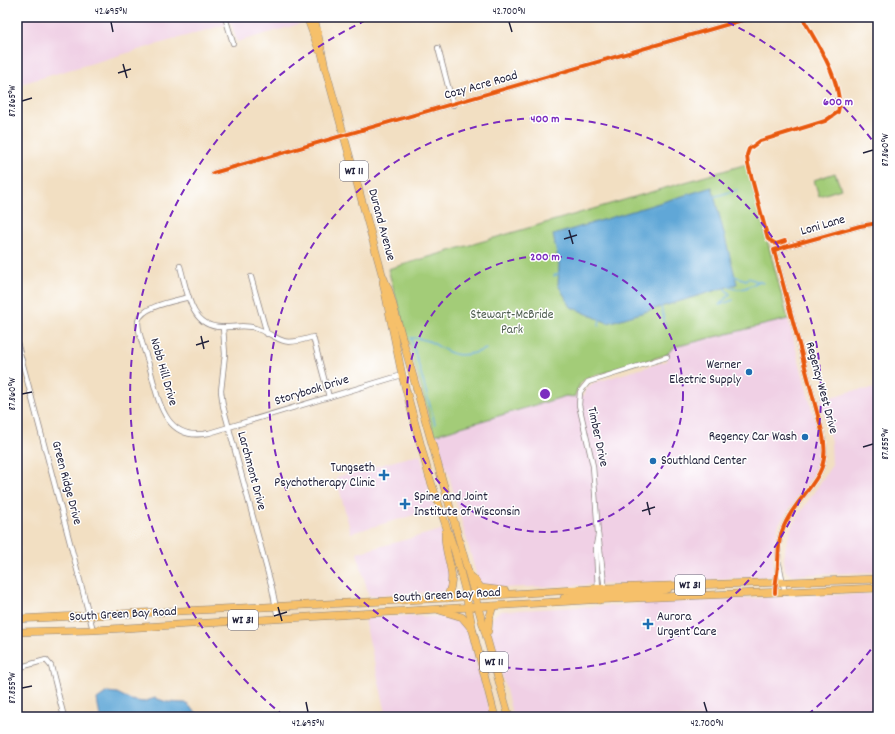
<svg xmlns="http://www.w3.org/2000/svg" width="895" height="734" font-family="Dekko,sans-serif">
  <rect width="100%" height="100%" fill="#fff"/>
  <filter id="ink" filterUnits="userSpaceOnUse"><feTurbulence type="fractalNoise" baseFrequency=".025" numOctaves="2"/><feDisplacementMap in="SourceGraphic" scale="8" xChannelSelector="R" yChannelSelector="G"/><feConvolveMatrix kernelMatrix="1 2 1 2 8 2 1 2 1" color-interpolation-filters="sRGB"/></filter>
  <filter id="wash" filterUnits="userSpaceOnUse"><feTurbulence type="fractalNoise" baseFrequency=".012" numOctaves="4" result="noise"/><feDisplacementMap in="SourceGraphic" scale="16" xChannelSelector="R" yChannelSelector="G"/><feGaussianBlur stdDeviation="0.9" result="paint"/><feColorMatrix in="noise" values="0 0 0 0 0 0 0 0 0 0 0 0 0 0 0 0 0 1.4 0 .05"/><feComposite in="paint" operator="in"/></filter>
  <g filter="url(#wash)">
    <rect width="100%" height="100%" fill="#f2dfc2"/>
    <g fill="#f0d0e5">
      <polygon points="17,17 301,17 303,23 237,42 231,23 17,85"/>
      <polygon points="788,319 820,439 821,453 818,465 812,477 779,524 773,551 773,576 623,584 494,588 483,587 478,581 449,476 434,435 566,396 584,396 585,390 593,383 667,361 666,355 674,347"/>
      <polygon points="878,388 878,572 790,575 785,570 784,559 786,544 792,525 832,465 831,442 821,400 852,391"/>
      <polygon points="420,454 435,509 351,533 336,477"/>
      <polygon points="441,530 451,572 451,584 446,591 369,596 357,553"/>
      <polygon points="878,594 878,717 513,717 490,629 493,617 497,613 501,611 793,596"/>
      <polygon points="403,616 454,617 462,620 467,628 491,717 387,717 364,618"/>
    </g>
    <g fill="#a3cc78" stroke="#62775a">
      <polygon points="747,164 788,319 674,347 666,355 586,378 580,384 574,397 566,396 434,435 388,269"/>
      <polygon points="835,173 841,189 819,196 814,180"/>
    </g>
    <g fill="#61a7d7" stroke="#426489">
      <polygon points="712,187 737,284 608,323 571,307 558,285 559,264 553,235"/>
      <polygon points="107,692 117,693 131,700 143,702 155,698 167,702 186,703 201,717 100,717 97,699"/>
    </g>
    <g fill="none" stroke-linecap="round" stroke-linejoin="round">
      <g stroke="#61a7d7" stroke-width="1.5">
        <polyline points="713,197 737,190"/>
        <polyline points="554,276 559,273"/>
        <polyline points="734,276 746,280 748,278 763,283"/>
        <path d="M728,286C739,293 749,287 759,281"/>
        <polyline points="723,287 730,294 719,305 733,300"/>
        <polyline points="661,307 666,328"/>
        <polyline points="599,326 600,318"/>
        <path d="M435,424L411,338C443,337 443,367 486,349"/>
      </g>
    </g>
  </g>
  <g filter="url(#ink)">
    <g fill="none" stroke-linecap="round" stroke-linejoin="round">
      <defs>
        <g id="minor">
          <polyline points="225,17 233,43"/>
          <polyline points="438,48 453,105"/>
          <polyline points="213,173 753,17"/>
          <path d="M180,266C187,290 190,327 221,327C232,328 244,324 255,328C285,338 277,348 313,337L329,397"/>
          <polyline points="251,277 267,334"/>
          <path d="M189,297C175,301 142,306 138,321C138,335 145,351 149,365C158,397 163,443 209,433L402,375"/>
          <polyline points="223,327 225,354 221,391 223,406 272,588 278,618"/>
          <polyline points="17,342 93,630"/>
          <polyline points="598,535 596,546 598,591"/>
          <polyline points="779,564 785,593"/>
          <polyline points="605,590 598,533 593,466 579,405 580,392 588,382 667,357"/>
          <path d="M775,593C775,582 778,573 778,562C779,549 778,539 784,526C801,487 834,480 822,431L774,250L860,226L878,223"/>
          <polyline points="17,668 46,660 51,666 64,717"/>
        </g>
        <g id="primary">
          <polyline points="307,17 319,50"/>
          <polyline points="314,17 325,67 382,274 389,291 509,717"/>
          <polyline points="383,282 402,375 429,476 455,552 465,590 473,631 495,717"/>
          <path d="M445,533C444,560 459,571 447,598"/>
          <polyline points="473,578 481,588 505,591"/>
          <polyline points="677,595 694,590 702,589"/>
          <polyline points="564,598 577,595 598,595 604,590"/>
          <polyline points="599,600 606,594 655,592 668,589"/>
          <polyline points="439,610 462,617 472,629"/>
          <polyline points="17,619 447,598 605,588 878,579"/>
          <polyline points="488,631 489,619 493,606"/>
          <polyline points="17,632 93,630 588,600 878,588"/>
        </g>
      </defs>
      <use href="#minor" stroke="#8a807e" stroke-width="6"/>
      <use href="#primary" stroke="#8a807e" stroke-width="8"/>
      <use href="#minor" stroke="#fff" stroke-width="4.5"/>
      <use href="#primary" stroke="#f6c06b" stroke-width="7"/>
      <defs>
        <g id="cycleway">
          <polyline points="213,173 753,17"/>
          <path d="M785,241L776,244L768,239L748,164L747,155L749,149L760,141L825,121L838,112C845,85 815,40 802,17"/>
          <path d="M775,593C775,582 778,573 778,562C779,549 778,539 784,526C801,487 834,480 822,431L774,250L860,226L878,223"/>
        </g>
      </defs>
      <use href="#cycleway" stroke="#fff" stroke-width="6"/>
      <use href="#cycleway" stroke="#e8590c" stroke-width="4"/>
    </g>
  </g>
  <path fill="none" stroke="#22223b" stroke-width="1.5" d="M111,22L113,32M509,22L512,32M123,64L127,78M118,73L131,69M22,101L32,98M863,153L873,150M569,230L573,244M564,239L577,235M201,336L204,349M196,345L209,341M22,394L32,392M863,447L873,444M647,502L650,515M642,511L655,507M278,607L282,621M274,616L287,612M22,688L32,686M306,702L308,712M704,702L707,712"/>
  <g fill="none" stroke="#7b2cbf" stroke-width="2" stroke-dasharray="7 5">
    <circle cx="545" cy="394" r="138"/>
    <circle cx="545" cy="394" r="276"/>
    <path d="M878 640A414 414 0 0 1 806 716M284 716A414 414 0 0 1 373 17M717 17A414 414 0 0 1 878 148"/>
  </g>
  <g fill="#1f6fb2" stroke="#fff" stroke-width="1.5">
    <circle cx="749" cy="372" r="4"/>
    <circle cx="805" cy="437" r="4"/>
    <circle cx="653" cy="461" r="4"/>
    <path d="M382 469h4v4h4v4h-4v4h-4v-4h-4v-4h4z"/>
    <path d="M403 498h4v4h4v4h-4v4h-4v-4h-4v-4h4z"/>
    <path d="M646 618h4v4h4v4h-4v4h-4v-4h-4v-4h4z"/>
  </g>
  <g text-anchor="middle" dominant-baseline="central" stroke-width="3" stroke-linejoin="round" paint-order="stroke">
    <g fill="#fff" stroke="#646476" stroke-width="1">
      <rect x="340" y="161" width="28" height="20" rx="3"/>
      <rect x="675" y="575" width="30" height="20" rx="3"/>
      <rect x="228" y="610" width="30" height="20" rx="3"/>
      <rect x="480" y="652" width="28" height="20" rx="3"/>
    </g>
    <g font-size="12" font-weight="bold" fill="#22223b">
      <text x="354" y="171">WI 11</text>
      <text x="690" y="585">WI 31</text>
      <text x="243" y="620">WI 31</text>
      <text x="494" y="662">WI 11</text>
    </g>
    <g font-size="13" fill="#22223b" stroke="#fff">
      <text transform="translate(481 86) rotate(-16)">Cozy Acre Road</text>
      <text transform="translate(381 225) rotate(75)">Durand Avenue</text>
      <text transform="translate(823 226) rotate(-16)">Loni Lane</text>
      <text transform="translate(163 372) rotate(74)">Nobb Hill Drive</text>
      <text transform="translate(821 388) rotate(75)">Regency West Drive</text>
      <text transform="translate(312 391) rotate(-17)">Storybook Drive</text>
      <text transform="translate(597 437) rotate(78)">Timber Drive</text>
      <text transform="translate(251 471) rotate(75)">Larchmont Drive</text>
      <text transform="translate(66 483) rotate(75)">Green Ridge Drive</text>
      <text transform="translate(447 596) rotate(-3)">South Green Bay Road</text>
      <text transform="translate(123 615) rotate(-3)">South Green Bay Road</text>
    </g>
    <g font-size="13" fill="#4f5e50" stroke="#fff">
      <text x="512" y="315">Stewart-McBride<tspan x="512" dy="15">Park</tspan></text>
    </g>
    <g font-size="13" fill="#22223b" stroke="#fff" text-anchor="end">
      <text x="741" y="365">Werner<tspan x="741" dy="15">Electric Supply</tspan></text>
      <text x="797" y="437">Regency Car Wash</text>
      <text x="661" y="461" text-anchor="start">Southland Center</text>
      <text x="375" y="468">Tungseth<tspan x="375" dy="15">Psychotherapy Clinic</tspan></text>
      <text x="414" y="497" text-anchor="start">Spine and Joint<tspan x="414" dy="15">Institute of Wisconsin</tspan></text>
      <text x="657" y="617" text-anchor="start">Aurora<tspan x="657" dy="15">Urgent Care</tspan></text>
    </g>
  </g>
  <circle cx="545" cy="394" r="6" fill="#7b2cbf" stroke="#fff" stroke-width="2"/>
  <g font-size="12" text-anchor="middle" font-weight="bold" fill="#7b2cbf" stroke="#fff" stroke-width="3" stroke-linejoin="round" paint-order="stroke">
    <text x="838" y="105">600 m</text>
    <text x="545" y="122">400 m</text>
    <text x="545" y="260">200 m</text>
  </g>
  <rect width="895" height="734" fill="none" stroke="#fff" stroke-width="44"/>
  <rect x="22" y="22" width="851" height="690" fill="none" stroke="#22223b" stroke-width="1.5"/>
  <g font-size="10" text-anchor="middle" fill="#22223b">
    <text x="111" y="14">42.695°N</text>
    <text x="509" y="14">42.700°N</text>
    <text transform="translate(11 101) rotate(-90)" y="4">87.865°W</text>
    <text transform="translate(884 150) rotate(-90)" y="4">87.860°W</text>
    <text transform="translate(11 394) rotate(-90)" y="4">87.860°W</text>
    <text transform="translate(884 444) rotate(-90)" y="4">87.855°W</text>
    <text transform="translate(11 688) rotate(-90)" y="4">87.855°W</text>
    <text x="308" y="726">42.695°N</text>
    <text x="707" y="726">42.700°N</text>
  </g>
</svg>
